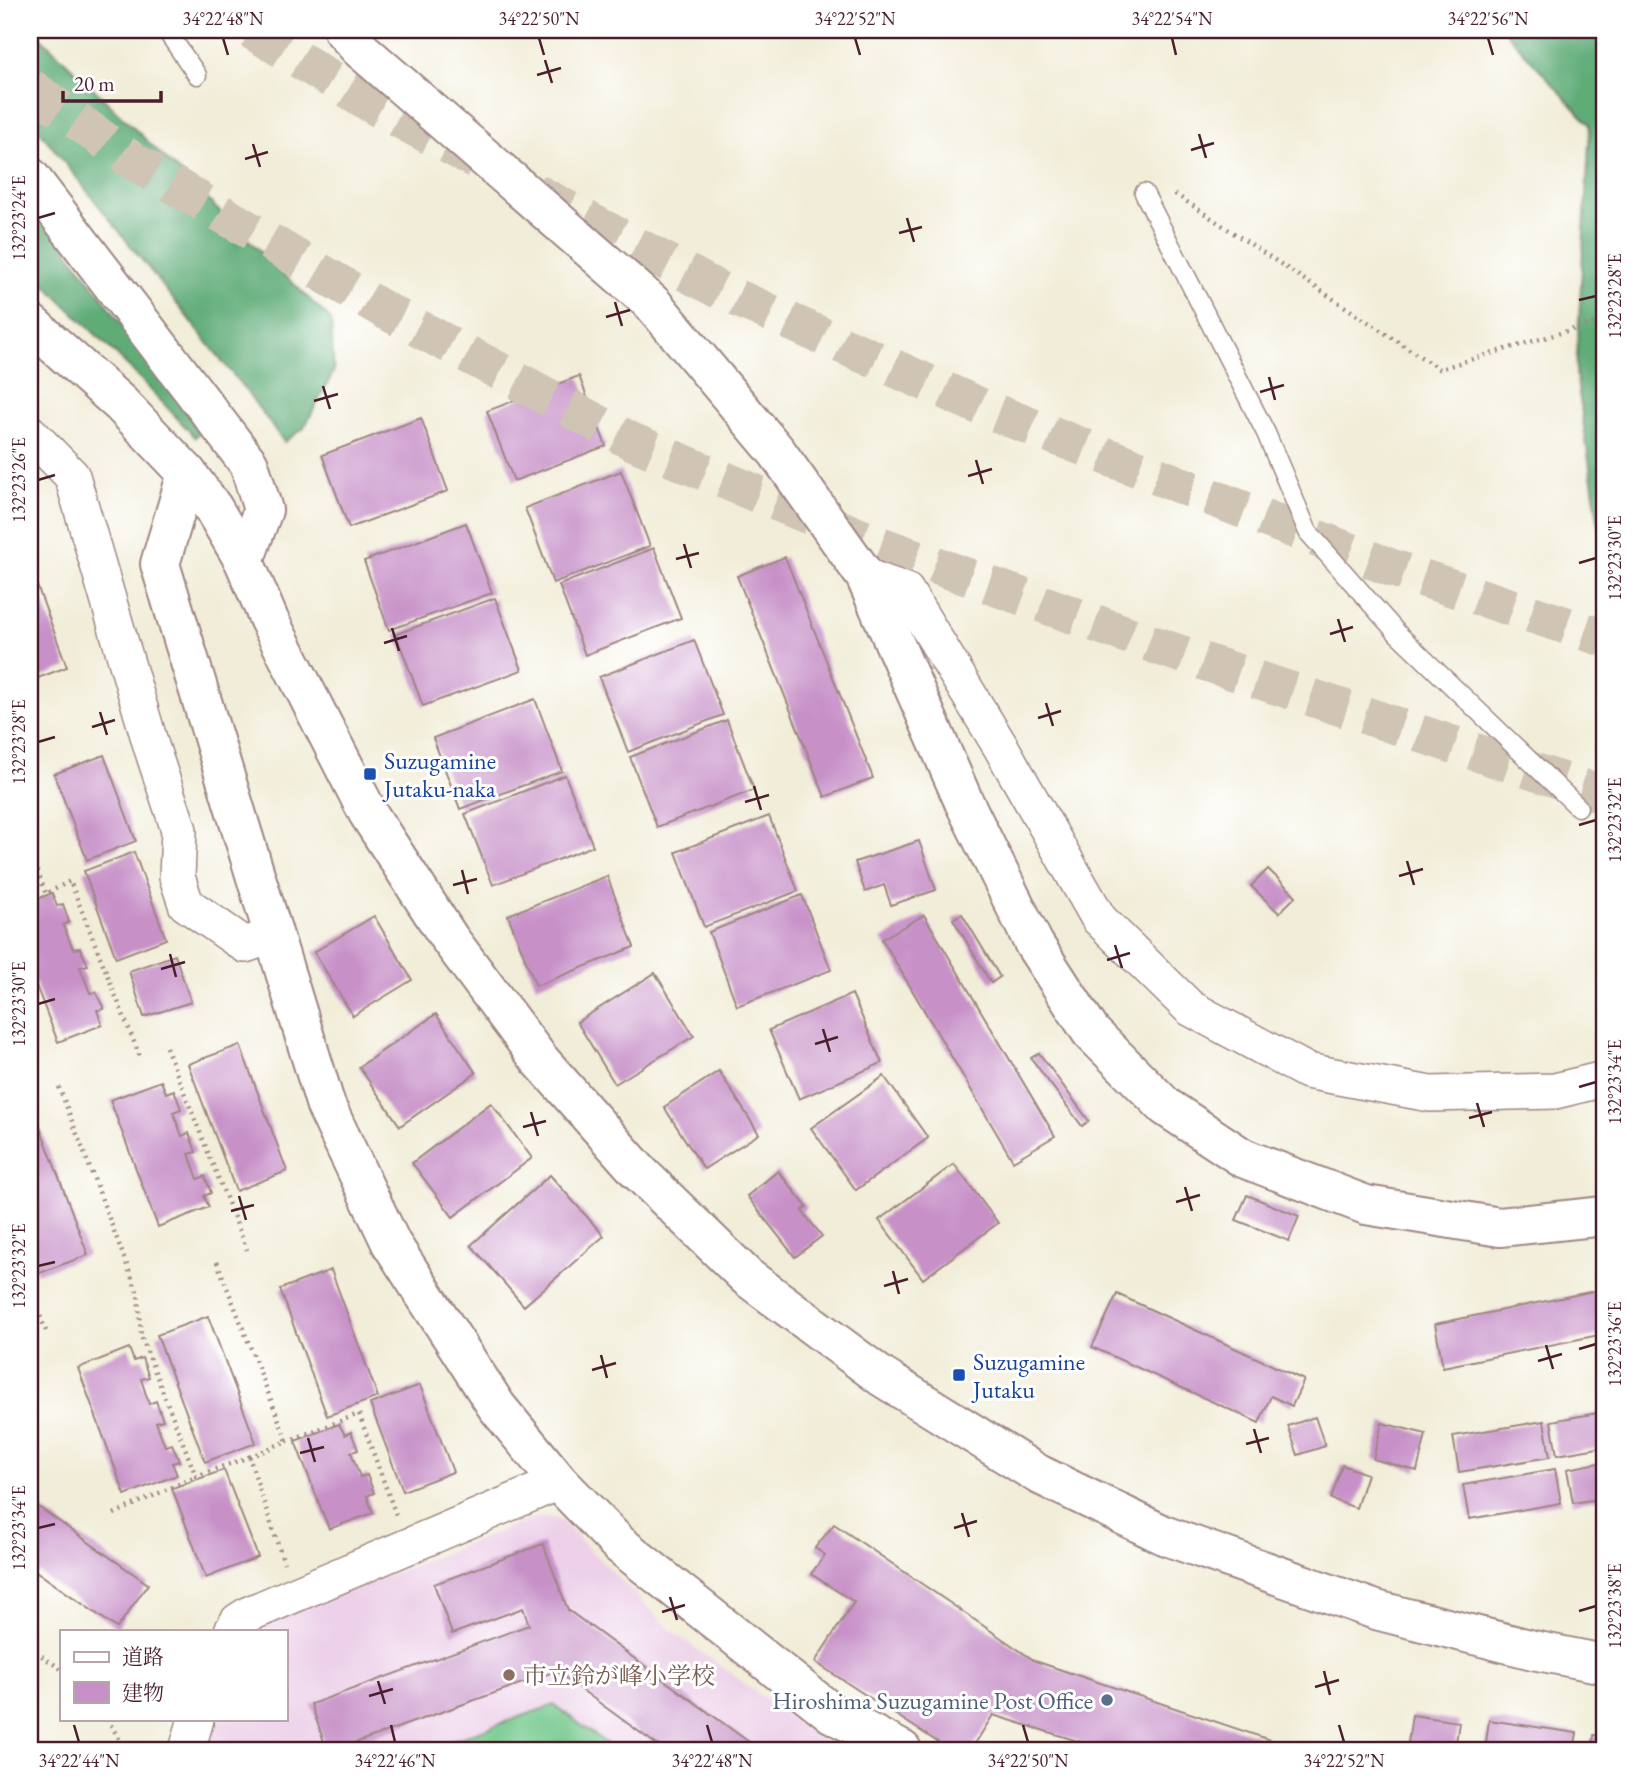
<svg xmlns="http://www.w3.org/2000/svg" width="1634" height="1780" font-family="'EB Garamond','Noto Serif JP',serif">
  <rect width="100%" height="100%" fill="#fff"/>
  <filter id="ink" filterUnits="userSpaceOnUse"><feTurbulence type="fractalNoise" baseFrequency=".0143" numOctaves="2"/><feDisplacementMap in="SourceGraphic" scale="14" xChannelSelector="R" yChannelSelector="G"/><feConvolveMatrix kernelMatrix="1 2 1 2 8 2 1 2 1" color-interpolation-filters="sRGB"/></filter>
  <filter id="wash" filterUnits="userSpaceOnUse"><feTurbulence type="fractalNoise" baseFrequency=".00686" numOctaves="4" result="noise"/><feDisplacementMap in="SourceGraphic" scale="28" xChannelSelector="R" yChannelSelector="G"/><feGaussianBlur stdDeviation="1.57" result="paint"/><feColorMatrix in="noise" values="0 0 0 0 0 0 0 0 0 0 0 0 0 0 0 0 0 1.4 0 .05"/><feComposite in="paint" operator="in"/></filter>
  <g filter="url(#wash)">
    <rect width="100%" height="100%" fill="#f1edd8"/>
    <polygon fill="#edd1e9" points="538,1516 558,1518 672,1631 836,1750 206,1750 212,1719 285,1719 285,1631 268,1631 265,1624"/>
    <polygon fill="#73c88b" stroke="#5e745b" stroke-width="2" points="554,1705 615,1750 425,1750"/>
    <g fill="#5eac77" stroke="#546651" stroke-width="2">
      <polygon points="30,30 33,30 331,320 334,371 304,428 284,442 246,391 30,119"/>
      <polygon points="1504,30 1604,30 1604,562 1576,373 1590,125"/>
      <polygon points="30,201 202,430 195,437 129,367 30,270"/>
    </g>
    <g id="blocks">
      <g fill="#c791c8">
        <polygon points="579,376 606,446 514,481 487,411"/>
        <polygon points="421,418 448,491 349,528 322,455"/>
        <polygon points="621,471 650,546 553,583 525,508"/>
        <polygon points="466,523 492,593 389,630 364,561"/>
        <polygon points="654,548 681,618 585,655 559,585"/>
        <polygon points="785,557 873,778 825,797 737,576"/>
        <polygon points="35,580 67,667 30,681 30,582"/>
        <polygon points="495,598 522,670 423,706 396,634"/>
        <polygon points="694,640 723,715 628,752 599,677"/>
        <polygon points="535,699 562,771 460,809 433,738"/>
        <polygon points="727,720 754,790 657,827 630,757"/>
        <polygon points="104,755 136,841 87,860 54,774"/>
        <polygon points="565,775 593,846 493,885 465,814"/>
        <polygon points="769,816 798,891 704,927 676,852"/>
        <polygon points="919,841 936,890 891,905 884,885 865,892 855,862"/>
        <polygon points="134,852 166,939 116,958 84,871"/>
        <polygon points="1268,869 1296,896 1279,913 1251,886"/>
        <polygon points="607,876 634,947 536,986 508,915"/>
        <polygon points="52,893 57,906 63,904 69,922 63,925 73,949 80,948 88,965 80,967 90,993 96,992 104,1009 97,1010 102,1025 58,1042 30,970 30,902"/>
        <polygon points="802,895 831,970 737,1006 709,932"/>
        <polygon points="962,914 1000,977 991,983 953,919"/>
        <polygon points="924,915 1055,1136 1013,1161 882,939"/>
        <polygon points="374,916 412,980 353,1016 314,952"/>
        <polygon points="175,955 191,1002 144,1017 129,971"/>
        <polygon points="655,973 694,1036 615,1084 577,1022"/>
        <polygon points="852,994 882,1063 799,1099 769,1030"/>
        <polygon points="436,1014 476,1073 400,1126 359,1067"/>
        <polygon points="240,1045 287,1171 236,1191 188,1064"/>
        <polygon points="1039,1053 1089,1121 1082,1126 1031,1058"/>
        <polygon points="719,1071 759,1134 704,1169 664,1107"/>
        <polygon points="884,1076 928,1138 856,1190 811,1128"/>
        <polygon points="161,1081 166,1093 174,1090 181,1109 173,1112 182,1136 189,1133 196,1152 189,1154 198,1179 205,1176 211,1193 204,1196 209,1207 158,1227 110,1100"/>
        <polygon points="491,1103 532,1158 453,1217 412,1163"/>
        <polygon points="40,1127 88,1255 37,1274 30,1255 30,1131"/>
        <polygon points="954,1164 998,1223 923,1279 879,1220"/>
        <polygon points="778,1171 807,1207 802,1211 822,1236 795,1257 747,1196"/>
        <polygon points="550,1175 604,1236 524,1306 471,1245"/>
        <polygon points="1247,1195 1299,1216 1289,1241 1236,1220"/>
        <polygon points="331,1270 378,1397 327,1416 280,1289"/>
        <polygon points="1604,1289 1604,1334 1443,1367 1435,1324"/>
        <polygon points="1117,1294 1304,1380 1292,1406 1271,1396 1259,1423 1092,1347"/>
        <polygon points="208,1316 256,1443 205,1462 157,1335"/>
        <polygon points="129,1348 134,1361 142,1358 149,1377 141,1379 149,1404 156,1401 163,1420 156,1422 165,1446 172,1444 179,1461 172,1463 177,1475 125,1495 78,1368"/>
        <polygon points="420,1385 453,1472 403,1491 370,1404"/>
        <polygon points="1604,1412 1604,1447 1557,1455 1551,1421"/>
        <polygon points="1315,1417 1325,1446 1298,1455 1288,1426"/>
        <polygon points="1544,1421 1550,1457 1459,1472 1453,1436"/>
        <polygon points="1382,1423 1426,1434 1417,1471 1373,1459"/>
        <polygon points="339,1424 345,1435 351,1432 358,1450 351,1452 360,1477 367,1475 374,1493 367,1496 373,1513 329,1529 295,1441"/>
        <polygon points="1604,1462 1604,1498 1573,1503 1567,1469"/>
        <polygon points="1342,1465 1367,1474 1356,1508 1331,1499"/>
        <polygon points="1555,1469 1561,1503 1469,1519 1463,1485"/>
        <polygon points="224,1470 258,1557 206,1578 172,1488"/>
        <polygon points="37,1506 148,1584 117,1628 30,1567 30,1516"/>
        <polygon points="834,1524 1035,1661 1300,1750 1107,1750 993,1715 971,1750 950,1750 815,1662 854,1602 811,1574 825,1555 815,1548"/>
        <polygon points="543,1544 568,1610 760,1750 664,1750 556,1671 335,1750 327,1750 311,1704 529,1625 523,1608 452,1634 434,1584"/>
        <polygon points="1412,1715 1459,1722 1455,1750 1407,1750"/>
        <polygon points="1489,1720 1577,1733 1574,1750 1485,1750"/>
        <polygon points="1594,1735 1604,1736 1604,1750 1592,1750"/>
      </g>
    </g>
  </g>
  <g filter="url(#ink)">
    <use href="#blocks" fill-opacity="0" stroke="#9e8682" stroke-width="2"/>
    <g fill="none" stroke-linecap="round" stroke-linejoin="round">
      <g stroke="#d0c4b5" stroke-width="38" stroke-dasharray="38 19" stroke-linecap="butt">
        <polyline points="251,30 378,108 476,160"/>
        <polyline points="30,87 133,161 386,311 631,441 874,543 1172,651 1604,795"/>
        <polyline points="535,192 719,290 986,409 1392,568 1604,638"/>
      </g>
      <defs>
        <g id="service">
          <polyline points="166,30 197,75"/>
          <polyline points="1144,193 1266,433 1308,532 1398,634 1578,807"/>
        </g>
        <g id="minor">
          <polyline points="30,433 72,476 152,749 179,830 177,877 186,904 245,945 274,935"/>
          <polyline points="865,576 906,591 1002,749 1099,919 1190,1008 1307,1071 1430,1094 1555,1091 1604,1079"/>
          <polyline points="232,1631 238,1621 249,1614 559,1482"/>
          <polyline points="187,1750 196,1719"/>
        </g>
        <g id="tertiary">
          <polyline points="343,30 360,49 653,304 777,452 865,576 964,802 1034,944 1091,1032 1166,1107 1243,1158 1366,1205 1500,1227 1604,1216"/>
          <polyline points="30,177 249,464 263,510 244,561"/>
          <polyline points="30,323 121,404 187,473 213,508 244,561 269,620 368,813 449,938 539,1059 639,1172 747,1277 882,1377 1038,1474 1166,1536 1376,1610 1533,1650 1604,1664"/>
          <polyline points="187,473 160,564 326,1106 391,1243 497,1407 559,1482 619,1544 833,1714 902,1750"/>
        </g>
      </defs>
      <use href="#service" stroke="#9e8682" stroke-width="21"/>
      <use href="#minor" stroke="#9e8682" stroke-width="38"/>
      <use href="#tertiary" stroke="#9e8682" stroke-width="42"/>
      <g stroke="#9e8682" stroke-width="4.5" stroke-dasharray="2 5" stroke-linecap="butt">
        <polyline points="1175,194 1439,369 1604,320"/>
        <polyline points="30,851 46,894 70,881 140,1057"/>
        <polyline points="166,1047 247,1250"/>
        <polyline points="59,1087 138,1294 141,1336 196,1476 249,1457 284,1563"/>
        <polyline points="217,1262 287,1441 249,1457"/>
        <polyline points="30,1290 46,1331"/>
        <polyline points="287,1441 359,1414 396,1515"/>
        <polyline points="114,1514 196,1476"/>
        <polyline points="30,1648 61,1669"/>
        <polyline points="107,1719 126,1750"/>
      </g>
      <use href="#service" stroke="#fff" stroke-width="18"/>
      <use href="#minor" stroke="#fff" stroke-width="35"/>
      <use href="#tertiary" stroke="#fff" stroke-width="38"/>
    </g>
  </g>
  <path fill="none" stroke="#4a1f2b" stroke-width="2.5" d="M223,38L228,55M539,38L544,55M855,38L860,55M1172,38L1176,55M1488,38L1493,55M545,60L552,83M537,75L561,68M1199,134L1206,158M253,144L260,167M1191,150L1214,143M245,159L268,152M38,218L55,213M907,218L914,242M899,233L922,227M1579,300L1596,296M615,302L622,326M606,317L630,310M1269,377L1275,400M323,386L330,409M1260,392L1284,385M314,401L338,394M976,460L983,484M968,476L992,469M38,480L55,475M684,544L691,568M676,559L699,553M1579,563L1596,558M1338,619L1345,642M392,628L399,651M1330,634L1353,627M384,643L407,636M1046,703L1053,726M100,712L107,735M1038,718L1061,711M92,727L115,720M38,742L55,737M754,786L761,810M745,802L769,795M1579,825L1596,820M1407,861L1414,885M462,870L468,894M1399,876L1423,869M453,885L477,879M1115,945L1122,968M170,954L176,977M1107,960L1130,953M161,969L185,962M38,1004L55,999M823,1029L830,1052M815,1044L838,1037M1579,1087L1596,1082M1477,1103L1484,1127M531,1112L538,1136M1469,1118L1492,1112M523,1127L546,1121M1185,1187L1192,1211M239,1196L246,1220M1176,1202L1200,1195M231,1211L254,1205M38,1266L55,1262M893,1271L899,1294M884,1286L908,1279M1546,1345L1553,1369M1579,1349L1596,1344M601,1355L607,1378M1538,1361L1562,1354M592,1370L616,1363M1254,1429L1261,1453M308,1438L315,1462M1246,1444L1269,1438M300,1453L324,1447M962,1513L969,1537M38,1528L55,1524M954,1528L977,1521M670,1597L677,1620M1579,1611L1596,1606M662,1612L685,1605M1324,1671L1330,1695M378,1681L385,1704M1315,1687L1339,1680M369,1696L393,1689M74,1725L79,1742M391,1725L395,1742M707,1725L712,1742M1023,1725L1028,1742M1339,1725L1344,1742"/>
  <g fill="#1a4fb4" stroke="#fff" stroke-width="2.5">
    <rect x="363" y="767" width="14" height="14" rx="3.5"/>
    <rect x="952" y="1368" width="14" height="14" rx="3.5"/>
  </g>
  <circle fill="#8d6e63" stroke="#fff" stroke-width="2.5" cx="509" cy="1675" r="7"/>
  <circle fill="#5c6f8a" stroke="#fff" stroke-width="2.5" cx="1107" cy="1700" r="7"/>
  <g text-anchor="middle" dominant-baseline="central" stroke-width="6" stroke-linejoin="round" paint-order="stroke">
    <g font-size="24" fill="#164399" stroke="#fff" text-anchor="start">
      <text x="384" y="760">Suzugamine<tspan x="384" dy="28">Jutaku-naka</tspan></text>
      <text x="973" y="1361">Suzugamine<tspan x="973" dy="28">Jutaku</tspan></text>
    </g>
    <g font-size="24" fill="#785e54" stroke="#fff" text-anchor="start">
      <text x="523" y="1675">市立鈴が峰小学校</text>
    </g>
    <g font-size="24" fill="#4e5e75" stroke="#fff" text-anchor="end">
      <text x="1093" y="1700">Hiroshima Suzugamine Post Office</text>
    </g>
  </g>
  <rect width="1634" height="1780" fill="none" stroke="#fff" stroke-width="77"/>
  <rect x="60" y="1630" width="228" height="91" fill="#ffffff" stroke="#b7a5aa" stroke-width="2"/>
  <rect x="74" y="1652" width="35" height="10" fill="#ffffff" stroke="#b7a5aa" stroke-width="2"/>
  <text x="122" y="1664" font-size="21" fill="#4a1f2b">道路</text>
  <rect x="74" y="1682" width="35" height="21" fill="#c791c8" stroke="#b7a5aa" stroke-width="2"/>
  <text x="122" y="1700" font-size="21" fill="#4a1f2b">建物</text>
  <path d="M63 91v10h98v-10" fill="none" stroke="#4a1f2b" stroke-width="3.5"/>
  <text x="74" y="91" font-size="21" fill="#4a1f2b" stroke="#ffffff" stroke-width="5" paint-order="stroke">20 m</text>
  <rect x="38" y="38" width="1558" height="1704" fill="none" stroke="#4a1f2b" stroke-width="2.5"/>
  <g font-size="18" text-anchor="middle" fill="#4a1f2b">
    <text x="223" y="25">34°22'48"N</text>
    <text x="539" y="25">34°22'50"N</text>
    <text x="855" y="25">34°22'52"N</text>
    <text x="1172" y="25">34°22'54"N</text>
    <text x="1488" y="25">34°22'56"N</text>
    <text transform="translate(19 218) rotate(-90)" y="6">132°23'24"E</text>
    <text transform="translate(1615 296) rotate(-90)" y="6">132°23'28"E</text>
    <text transform="translate(19 480) rotate(-90)" y="6">132°23'26"E</text>
    <text transform="translate(1615 558) rotate(-90)" y="6">132°23'30"E</text>
    <text transform="translate(19 742) rotate(-90)" y="6">132°23'28"E</text>
    <text transform="translate(1615 820) rotate(-90)" y="6">132°23'32"E</text>
    <text transform="translate(19 1004) rotate(-90)" y="6">132°23'30"E</text>
    <text transform="translate(1615 1082) rotate(-90)" y="6">132°23'34"E</text>
    <text transform="translate(19 1266) rotate(-90)" y="6">132°23'32"E</text>
    <text transform="translate(1615 1344) rotate(-90)" y="6">132°23'36"E</text>
    <text transform="translate(19 1528) rotate(-90)" y="6">132°23'34"E</text>
    <text transform="translate(1615 1606) rotate(-90)" y="6">132°23'38"E</text>
    <text x="79" y="1767">34°22'44"N</text>
    <text x="395" y="1767">34°22'46"N</text>
    <text x="712" y="1767">34°22'48"N</text>
    <text x="1028" y="1767">34°22'50"N</text>
    <text x="1344" y="1767">34°22'52"N</text>
  </g>
</svg>
